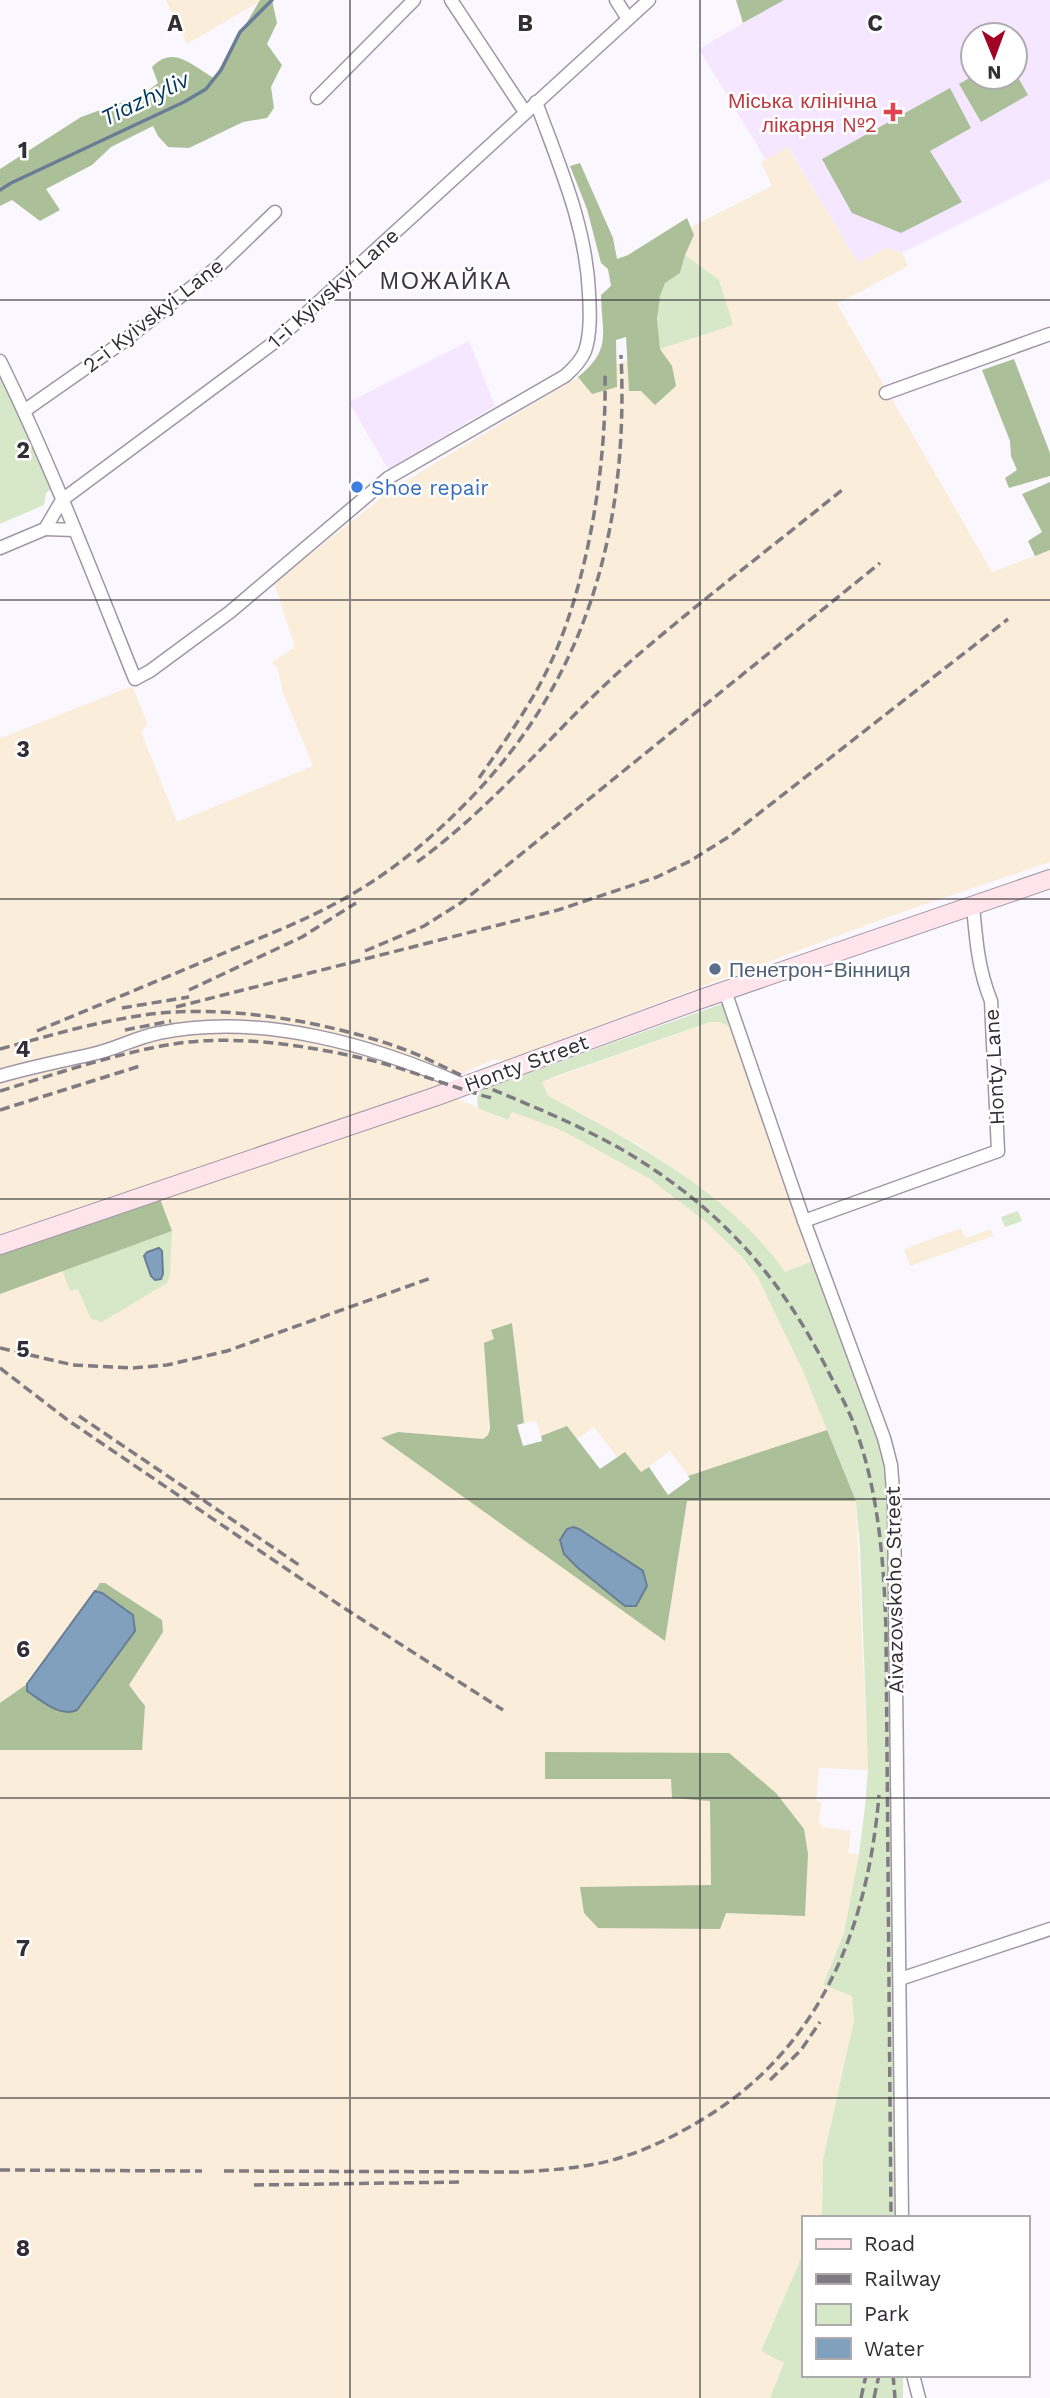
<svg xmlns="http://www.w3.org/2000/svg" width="1050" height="2398" font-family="'Work Sans',sans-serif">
  <rect width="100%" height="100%" fill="#fbf7fe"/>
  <g fill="#f5e7ff" fill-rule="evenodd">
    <path d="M761,0H1050V179L902,253L886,248L858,263L789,148L766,160L699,49L763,12ZM973,35H1015V77H973Z"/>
    <polygon points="469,341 495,406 388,469 349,402"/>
  </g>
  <g fill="#faedd9">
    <polygon points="166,0 262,0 187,44"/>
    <polygon points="788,147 858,263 886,248 902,253 908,266 837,304 992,572 1050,550 1050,862 899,913 506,1060 492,1060 442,1083 433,1090 0,1234 0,736 1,738 132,686 148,724 141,732 177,822 313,766 283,693 278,669 272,662 295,647 274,583 391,490 578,377 732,325 719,280 685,255 694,235 691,227 772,186 761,162"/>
    <polygon points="710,1022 719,1022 733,1028 810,1262 785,1272 765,1246 740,1222 678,1171 642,1147 548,1096 542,1082"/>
    <polygon points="444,1093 507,1120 511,1111 561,1130 650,1179 706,1222 743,1258 757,1276 803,1371 827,1430 688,1476 670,1451 641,1472 625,1453 617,1457 594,1427 577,1439 567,1426 541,1436 536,1420 524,1423 512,1323 491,1331 494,1339 488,1435 483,1439 398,1432 382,1438 665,1640 687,1501 856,1501 868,1770 819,1768 816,1801 821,1802 819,1822 822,1827 851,1831 848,1853 859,1854 844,1933 823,1985 852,1996 854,2020 823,2160 822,2212 819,2218 803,2218 803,2254 761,2351 784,2363 770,2398 0,2398 0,1750 142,1750 143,1701 129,1686 162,1620 105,1583 100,1583 27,1684 0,1703 0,1245"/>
    <polygon points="961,1228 965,1238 991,1229 993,1236 910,1266 904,1249"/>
  </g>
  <g fill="#d7e8c8">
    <path d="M685,255L719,280L733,325L660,349C658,331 653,297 666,282C669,279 676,276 680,273Z"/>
    <polygon points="0,366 52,488 46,493 44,505 0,524"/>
    <path d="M724,1003L733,1028L719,1022H710L556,1076L542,1082L548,1096C632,1141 729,1192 785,1272L818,1259L891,1465L902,2218H819L822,2212L823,2160L854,2020L852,1996L823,1985L844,1933L859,1854L865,1807L868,1770L860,1547L856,1501L803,1371L757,1276L743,1258L706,1222L650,1179L561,1130L512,1112L508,1120L478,1108L477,1097L481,1090Z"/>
    <polygon points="1018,1211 1022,1221 1005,1227 1001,1217"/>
    <polygon points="172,1231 170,1274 167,1283 102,1322 91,1319 78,1289 70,1291 62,1270"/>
    <polygon points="803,2254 803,2375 903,2375 903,2398 770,2398 784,2363 761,2351"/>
  </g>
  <g fill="#abbf99">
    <path d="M260,0H272L277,23L267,44L282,65L271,87L274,108L267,118L243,122L189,148L168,147L158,136L153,126L111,147L92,165L46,189L60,210L40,221L12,200L0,206V169L81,117L142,95L158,83L152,67C174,44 192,66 214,78Z"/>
    <polygon points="736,0 784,0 743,23"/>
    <polygon points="1015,72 1028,95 981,122 959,84 973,76 1015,77"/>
    <polygon points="950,88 971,128 930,151 962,202 901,233 852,213 822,159"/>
    <path d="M580,163L613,238L617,259L628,255L687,218L694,235L685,255L680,273L665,283L660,296L657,319L660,349L672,366L676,386L655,405L641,391H629L626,337L616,340L617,387L592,394L578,377C612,349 602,335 601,295L611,286L608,269L601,263L587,209L570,166Z"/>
    <polygon points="1014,359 1050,453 1050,476 1009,488 1005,478 1017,470 1011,456 1010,441 982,370"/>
    <polygon points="1050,482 1050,550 1035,556 1028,541 1042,532 1022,494"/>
    <polygon points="160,1199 172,1231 0,1294 0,1254"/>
    <polygon points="512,1323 524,1423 517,1425 523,1446 542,1441 541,1436 567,1426 600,1469 625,1452 641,1472 649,1467 668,1495 690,1479 688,1476 827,1430 856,1501 687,1501 665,1641 381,1438 398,1432 483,1439 488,1435 490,1429 484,1343 494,1339 491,1330"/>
    <polygon points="100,1583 105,1583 162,1620 163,1632 129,1685 145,1706 142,1750 0,1750 0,1703 27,1684 27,1691 102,1593 95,1591"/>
    <polygon points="545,1752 729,1753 776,1793 804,1829 808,1854 805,1916 726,1913 720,1929 598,1928 584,1913 580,1887 711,1885 710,1801 672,1798 671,1779 545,1779"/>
  </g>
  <g fill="#80a0be" stroke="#697e95" stroke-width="2">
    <polygon points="159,1248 162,1251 163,1274 161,1279 155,1280 151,1276 144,1256 147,1252"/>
    <polygon points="573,1527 579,1529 643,1571 647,1586 636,1606 625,1606 578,1568 564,1554 560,1540 567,1529"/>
    <path d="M95,1591L102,1593L133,1615L135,1631L77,1710C60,1718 41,1700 27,1691V1684Z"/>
  </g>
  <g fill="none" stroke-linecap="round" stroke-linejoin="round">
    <polyline stroke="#697e95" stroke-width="3.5" points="0,190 11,183 184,102 206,89 221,70 240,32 272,0"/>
    <defs>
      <g id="street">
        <polyline points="451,0 525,112"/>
        <polyline points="616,0 628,19"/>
        <polyline points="317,98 414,0"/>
        <path d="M0,361C51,465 92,572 135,679L150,671L230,612L388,478L565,376C573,369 581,361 585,351C591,333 590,312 589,293C586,225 559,165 536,102"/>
        <polyline points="886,393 1050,334"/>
        <polyline points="24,411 124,341 220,265 275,212"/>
        <polyline points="45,529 75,530"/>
        <polyline points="0,548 45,529 62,500 276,341 649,0"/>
        <polyline points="725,991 804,1221 884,1438 891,1465 894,1504 902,2218"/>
        <path d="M0,1076C31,1067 62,1061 93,1054C116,1049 137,1037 159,1033C260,1012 374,1045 465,1086"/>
        <path d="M804,1221L998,1151L991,1001C978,969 976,939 973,906"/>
        <polyline points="900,1979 1050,1929"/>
        <polyline points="913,2375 919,2398"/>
      </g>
      <polyline id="secondary" points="0,1245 437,1096 701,999 1050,879"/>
    </defs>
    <use href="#street" stroke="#a096a6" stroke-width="15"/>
    <use href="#secondary" stroke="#a096a6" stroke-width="20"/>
    <use href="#street" stroke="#fff" stroke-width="12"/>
    <use href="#secondary" stroke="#ffe5eb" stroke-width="18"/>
    <g stroke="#7f7b82" stroke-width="3.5" stroke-dasharray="10 5" stroke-linecap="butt">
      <path d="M479,778C505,741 533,702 552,660C589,578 607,462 605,373"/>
      <path d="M417,862C496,805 557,726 631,661C699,602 772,547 842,490"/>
      <polyline points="365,951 424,926 462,902 880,563"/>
      <polyline points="189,990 302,937 356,903"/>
      <polyline points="176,1007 558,910 657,877 690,861 730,836 1008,619"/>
      <polyline points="122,1008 189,997"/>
      <polyline points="125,1030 171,1021"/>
      <path d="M37,1031L284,928C359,896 409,861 466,803C588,680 629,525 621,355"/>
      <path d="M0,1049C45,1037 91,1023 138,1016C220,1002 334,1022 411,1052C438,1063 463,1077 489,1088C544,1111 601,1134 650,1167C730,1220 784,1284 827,1369C837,1389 849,1409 856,1430C879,1494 884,1564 886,1631L891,2218"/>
      <path d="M0,1091C59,1073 119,1052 180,1043C241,1035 310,1046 370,1060C411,1070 450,1087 492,1098"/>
      <polyline points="0,1110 140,1066"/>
      <polyline points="0,1348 73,1365 132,1368 167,1365 227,1351 431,1278"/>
      <polyline points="0,1368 69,1421 341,1606 503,1710"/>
      <polyline points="79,1416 302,1567"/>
      <polyline points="770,2080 801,2050 820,2022"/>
      <polyline points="0,2170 202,2171"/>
      <path d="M224,2171L521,2172C552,2170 585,2168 616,2159C647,2150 675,2136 703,2119C821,2048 868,1927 879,1795"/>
      <polyline points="254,2185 460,2182"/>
      <polyline points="893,2375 895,2398"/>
      <polyline points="861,2398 866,2375"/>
      <polyline points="874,2398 879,2375"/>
    </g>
  </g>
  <path fill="none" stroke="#322e35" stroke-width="2" stroke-opacity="0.55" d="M350,0V2398M700,0V2398M0,300H1050M0,600H1050M0,899H1050M0,1199H1050M0,1499H1050M0,1798H1050M0,2098H1050"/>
  <path fill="#e0444e" stroke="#fff" stroke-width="2.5" d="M889.5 101.5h7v7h7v7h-7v7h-7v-7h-7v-7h7z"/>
  <circle fill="#3f7fe0" stroke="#fff" stroke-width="2.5" cx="357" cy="487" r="7"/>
  <circle fill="#5c6f8a" stroke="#fff" stroke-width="2.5" cx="715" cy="969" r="7"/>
  <g text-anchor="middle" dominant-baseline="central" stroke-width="5" stroke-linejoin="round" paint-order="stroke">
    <g font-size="21" fill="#be3a42" stroke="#fff" text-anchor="end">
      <text x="877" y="100">Міська клінічна<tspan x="877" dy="24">лікарня №2</tspan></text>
    </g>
    <g font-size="21" fill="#322e35" stroke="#fff">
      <text transform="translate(333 288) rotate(-42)">1-i Kyivskyi Lane</text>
      <text transform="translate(153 315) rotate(-38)">2-i Kyivskyi Lane</text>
      <text transform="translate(526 1063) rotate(-20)">Honty Street</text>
      <text transform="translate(994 1067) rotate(-93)">Honty Lane</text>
      <text transform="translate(894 1590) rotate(-91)">Aivazovskoho Street</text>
    </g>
    <g font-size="21" fill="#366cbe" stroke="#fff" text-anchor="start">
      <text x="371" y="487">Shoe repair</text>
    </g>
    <g font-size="21" fill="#4e5e75" stroke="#fff" text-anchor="start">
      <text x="729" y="969">Пенетрон-Вінниця</text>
    </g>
    <g font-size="23" font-style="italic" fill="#00375e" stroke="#fff">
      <text transform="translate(145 99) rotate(-26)">Tiazhyliv</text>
    </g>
    <g font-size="23" letter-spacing="2" fill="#3e3643" stroke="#fff">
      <text x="446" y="281">МОЖАЙКА</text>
    </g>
  </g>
  <g font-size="23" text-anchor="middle" font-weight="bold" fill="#322e35" stroke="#fff" stroke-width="5" stroke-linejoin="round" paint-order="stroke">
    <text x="175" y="31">A</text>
    <text x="525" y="31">B</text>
    <text x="875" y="31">C</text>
    <text x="23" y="158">1</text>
    <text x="23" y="458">2</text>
    <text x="23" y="757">3</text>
    <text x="23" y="1057">4</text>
    <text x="23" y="1357">5</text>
    <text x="23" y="1657">6</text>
    <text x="23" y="1956">7</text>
    <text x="23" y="2256">8</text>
  </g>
  <rect x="802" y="2216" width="228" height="161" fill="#ffffff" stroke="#adabae" stroke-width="2"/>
  <rect x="816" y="2239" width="35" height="10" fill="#ffe5eb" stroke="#adabae" stroke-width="2"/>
  <text x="864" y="2251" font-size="21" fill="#322e35">Road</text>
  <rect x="816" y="2274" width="35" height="10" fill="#7f7b82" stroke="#adabae" stroke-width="2"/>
  <text x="864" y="2286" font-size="21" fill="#322e35">Railway</text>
  <rect x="816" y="2304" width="35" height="21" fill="#d7e8c8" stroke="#adabae" stroke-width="2"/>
  <text x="864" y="2321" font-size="21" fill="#322e35">Park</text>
  <rect x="816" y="2338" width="35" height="21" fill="#80a0be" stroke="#adabae" stroke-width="2"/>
  <text x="864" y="2356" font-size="21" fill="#322e35">Water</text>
  <g transform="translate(994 56) rotate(179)"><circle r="33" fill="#ffffff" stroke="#adabae" stroke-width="2"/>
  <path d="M0-5L12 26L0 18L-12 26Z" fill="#a20325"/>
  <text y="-10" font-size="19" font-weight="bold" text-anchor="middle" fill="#322e35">N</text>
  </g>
</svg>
